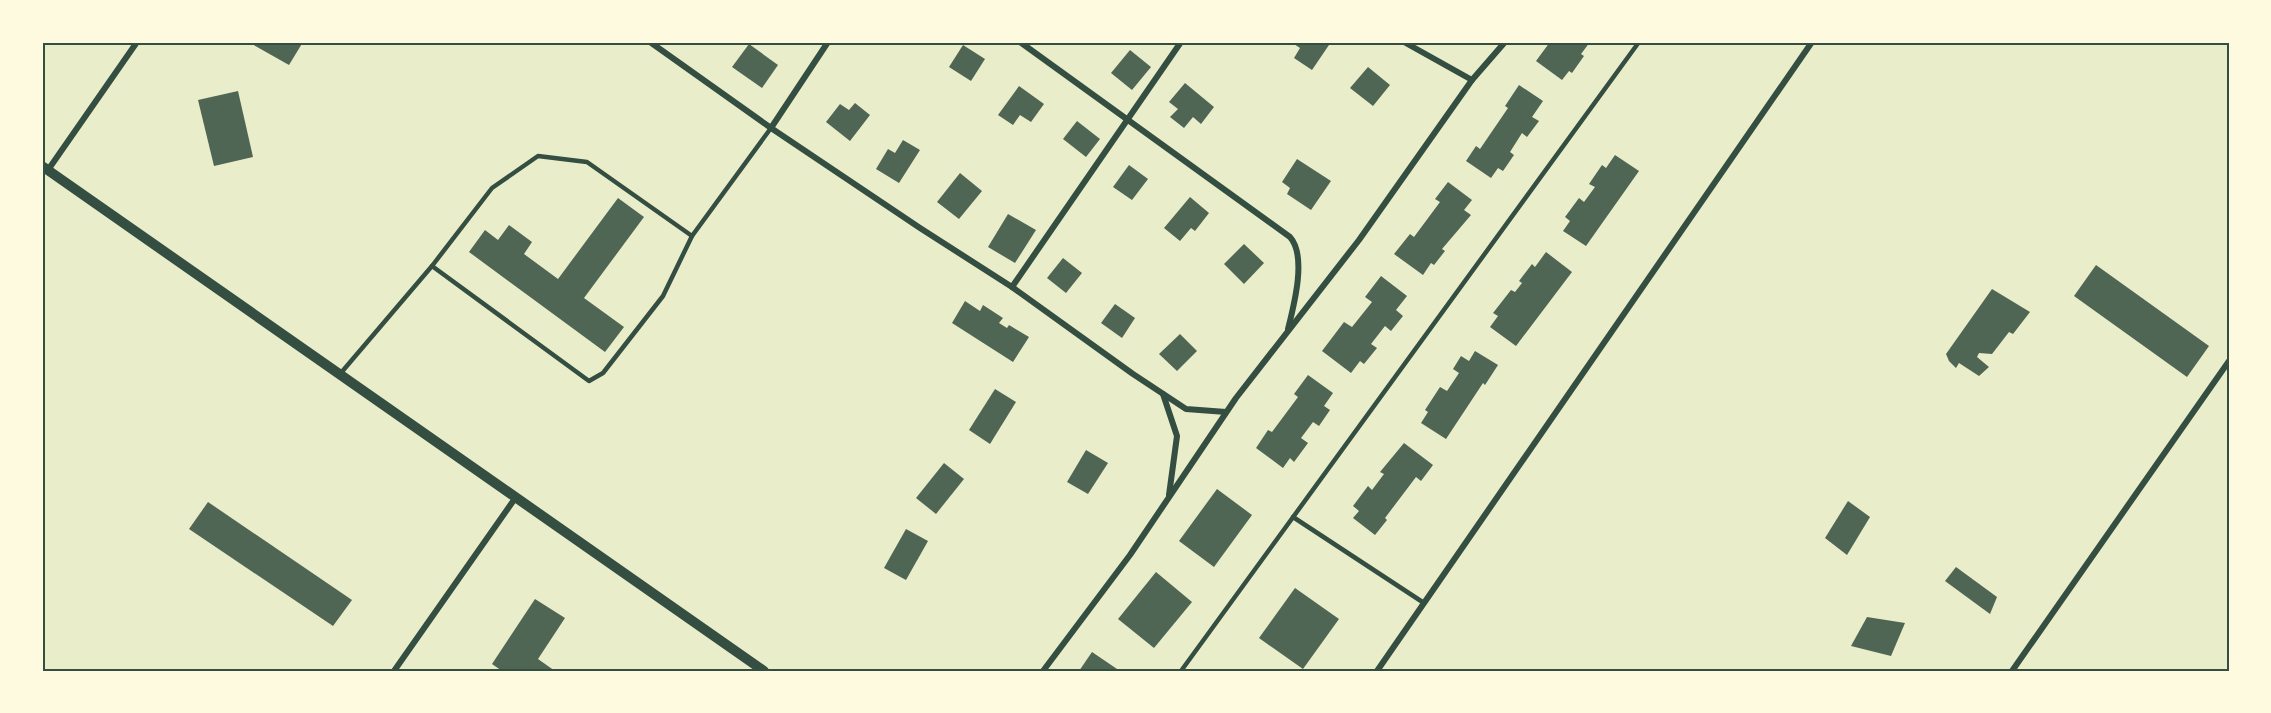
<svg xmlns="http://www.w3.org/2000/svg" width="2271" height="713" font-family="Barlow,sans-serif">
  <rect width="100%" height="100%" fill="#e9edc9"/>
  <g fill="#4f6655">
    <polygon points="253,42 303,42 289,65 252,44"/>
    <polygon points="1295,42 1331,42 1312,70 1294,58 1300,48 1294,44"/>
    <polygon points="1550,42 1555,45 1557,42 1590,42 1581,54 1584,56 1572,73 1569,71 1562,80 1536,61"/>
    <polygon points="749,44 778,65 762,88 732,67"/>
    <polygon points="963,45 985,59 971,81 949,67"/>
    <polygon points="1130,50 1151,67 1132,90 1111,73"/>
    <polygon points="1368,67 1390,85 1373,106 1350,88"/>
    <polygon points="1185,83 1214,107 1201,124 1193,117 1184,128 1170,117 1178,109 1169,102"/>
    <polygon points="1519,85 1543,101 1532,117 1539,121 1527,137 1522,133 1510,152 1514,155 1503,171 1498,168 1491,178 1466,161 1476,146 1480,149 1508,108 1505,106"/>
    <polygon points="1019,86 1044,104 1031,122 1020,115 1013,125 998,115"/>
    <polygon points="238,91 253,157 214,166 198,100"/>
    <polygon points="855,103 870,115 850,141 826,122 840,104 849,110"/>
    <polygon points="1077,121 1100,139 1086,157 1063,139"/>
    <polygon points="903,140 920,150 899,183 876,169 888,149 895,153"/>
    <polygon points="1615,155 1639,171 1586,246 1563,231 1570,221 1565,217 1579,198 1584,202 1595,187 1589,184 1602,165 1606,168"/>
    <polygon points="1297,159 1331,181 1311,210 1287,194 1290,188 1282,182"/>
    <polygon points="1129,165 1148,179 1132,200 1113,187"/>
    <polygon points="960,173 982,191 959,219 937,202"/>
    <polygon points="1448,182 1472,200 1464,210 1471,215 1442,249 1445,251 1434,265 1431,263 1423,275 1394,254 1410,234 1414,237 1440,202 1435,199"/>
    <polygon points="1190,197 1209,213 1195,231 1191,228 1180,241 1164,228"/>
    <polygon points="618,198 644,217 584,298 624,327 605,352 469,252 485,230 498,240 509,225 532,242 524,254 558,279"/>
    <polygon points="1008,214 1036,230 1015,263 988,247"/>
    <polygon points="1244,244 1264,263 1244,284 1224,264"/>
    <polygon points="1546,252 1572,272 1516,346 1490,327 1498,316 1493,313 1511,290 1515,292 1522,283 1519,281 1532,264 1535,267"/>
    <polygon points="1063,258 1082,273 1066,293 1047,278"/>
    <polygon points="2096,265 2209,346 2187,377 2074,296"/>
    <polygon points="1381,276 1407,296 1396,310 1403,316 1391,331 1385,326 1371,344 1377,348 1364,364 1360,361 1351,373 1322,351 1344,322 1352,327 1372,302 1365,297"/>
    <polygon points="1992,289 2030,312 2013,334 2009,332 1992,354 1979,353 1977,357 1989,367 1979,376 1959,363 1956,368 1949,361 1946,354"/>
    <polygon points="965,301 980,311 983,305 1003,318 999,323 1007,328 1009,325 1029,337 1013,362 952,323"/>
    <polygon points="1115,304 1135,318 1122,338 1101,323"/>
    <polygon points="1180,334 1197,351 1177,371 1159,354"/>
    <polygon points="1475,351 1498,365 1485,385 1483,383 1446,439 1421,423 1428,412 1425,410 1440,387 1447,391 1459,373 1453,369 1461,356 1469,361"/>
    <polygon points="1308,375 1333,393 1324,406 1330,410 1319,426 1313,422 1301,438 1308,443 1294,462 1290,458 1283,468 1256,448 1268,430 1272,432 1298,397 1294,394"/>
    <polygon points="995,389 1016,402 990,444 969,430"/>
    <polygon points="1404,443 1433,465 1421,481 1416,477 1385,518 1387,520 1375,535 1353,518 1359,511 1353,506 1368,486 1372,490 1384,474 1380,472"/>
    <polygon points="1086,450 1108,463 1088,494 1067,482"/>
    <polygon points="944,463 964,479 936,514 916,498"/>
    <polygon points="1217,489 1252,515 1214,567 1179,541"/>
    <polygon points="1848,501 1870,517 1847,555 1825,538"/>
    <polygon points="208,502 352,600 333,626 189,529"/>
    <polygon points="906,529 928,541 906,580 884,568"/>
    <polygon points="1956,567 1997,597 1990,614 1945,581"/>
    <polygon points="1156,572 1192,602 1154,648 1118,619"/>
    <polygon points="1295,588 1339,619 1303,669 1259,638"/>
    <polygon points="535,599 565,618 538,659 555,671 502,671 492,664"/>
    <polygon points="1867,617 1905,623 1891,656 1851,646"/>
    <polygon points="1092,652 1120,671 1079,671"/>
  </g>
  <g fill="none" stroke-linecap="round" stroke-linejoin="round">
    <g stroke="#344e41" stroke-width="4.5">
      <polyline points="432,266 589,381 603,373 663,296 692,236"/>
      <polyline points="340,374 432,266 492,188 538,156 587,162 692,236 771,128"/>
      <polyline points="1293,517 1424,603"/>
      <polyline points="1181,671 1639,42"/>
    </g>
    <g stroke="#344e41" stroke-width="6">
      <polyline points="650,42 771,128 920,228 1012,287 1133,374 1186,409 1226,412"/>
      <path d="M1020,42L1290,237C1307,256 1294,305 1288,329"/>
      <polyline points="1404,42 1472,80"/>
      <polyline points="771,128 828,42"/>
      <polyline points="48,170 137,42"/>
      <polyline points="1012,287 1181,42"/>
      <polyline points="1163,394 1177,436 1169,495"/>
      <polyline points="394,671 516,497"/>
      <polyline points="1043,671 1130,555 1236,398 1359,240 1472,80 1505,42"/>
      <polyline points="1377,671 1812,42"/>
      <polyline points="2012,671 2229,361"/>
    </g>
    <polyline stroke="#344e41" stroke-width="10" points="42,166 764,671"/>
  </g>
  <rect width="2271" height="713" fill="none" stroke="#fefae0" stroke-width="87"/>
  <rect x="44" y="44" width="2184" height="626" fill="none" stroke="#344e41" stroke-width="2"/>
</svg>
